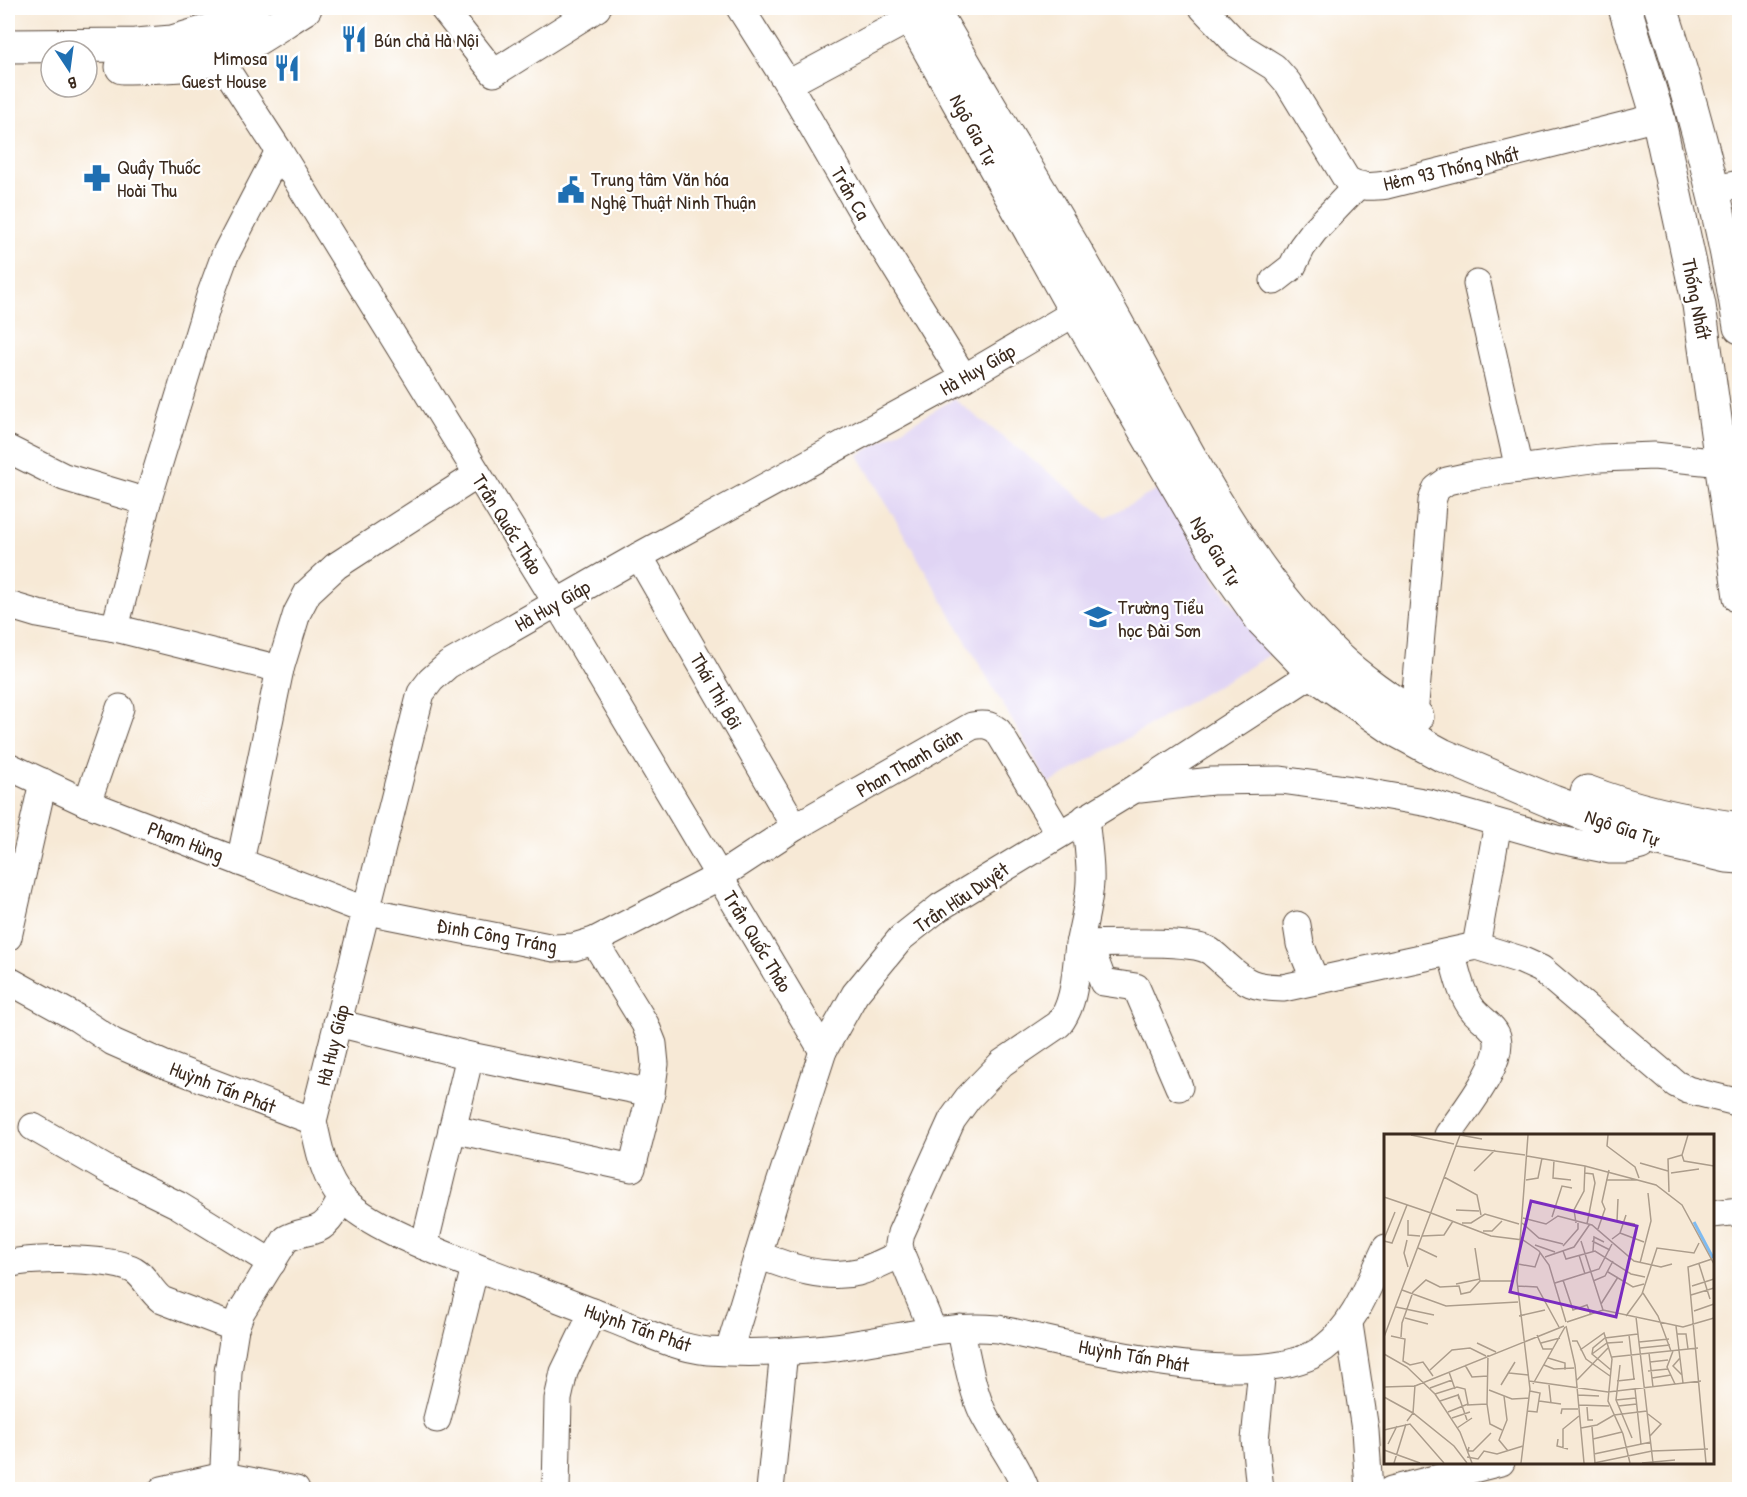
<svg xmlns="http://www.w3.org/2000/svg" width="1747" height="1497" font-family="'Patrick Hand',sans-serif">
  <rect width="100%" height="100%" fill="#fff"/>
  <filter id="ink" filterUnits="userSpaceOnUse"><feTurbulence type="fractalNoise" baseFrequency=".0167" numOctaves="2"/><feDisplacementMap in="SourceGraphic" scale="12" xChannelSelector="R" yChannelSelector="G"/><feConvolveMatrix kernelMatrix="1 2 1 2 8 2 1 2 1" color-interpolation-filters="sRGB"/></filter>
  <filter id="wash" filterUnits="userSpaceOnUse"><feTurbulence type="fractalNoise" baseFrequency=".008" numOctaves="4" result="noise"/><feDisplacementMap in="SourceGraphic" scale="24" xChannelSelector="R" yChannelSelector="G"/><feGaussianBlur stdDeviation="1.35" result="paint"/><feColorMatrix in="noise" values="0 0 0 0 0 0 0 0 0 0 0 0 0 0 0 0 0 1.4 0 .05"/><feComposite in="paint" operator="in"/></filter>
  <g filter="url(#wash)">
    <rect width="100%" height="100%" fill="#f7e9d6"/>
    <polygon fill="#e0d4f4" points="954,399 1106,517 1161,488 1216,581 1271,654 1049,784 858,455"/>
  </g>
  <g filter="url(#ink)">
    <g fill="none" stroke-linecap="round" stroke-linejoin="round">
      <defs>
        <g id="minor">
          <polyline points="443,8 494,73 597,8"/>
          <polyline points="740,8 788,84 876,236 964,378"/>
          <path d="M1203,8L1237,44L1274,67L1288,83L1347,180C1361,188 1371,187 1387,185L1658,117"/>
          <polyline points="207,40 279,151 557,603 823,1051"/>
          <polyline points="788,84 911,18"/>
          <polyline points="1714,189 1740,184"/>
          <polyline points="1274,281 1292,267 1302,247 1314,231 1357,186"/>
          <polyline points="1477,284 1519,469"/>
          <path d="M1076,312L964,378L639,556L448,665L431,680L421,693L313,1121C319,1147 323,1176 341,1197C369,1228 447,1255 486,1271C529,1287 571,1304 614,1320C643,1331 676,1348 708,1351C750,1354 794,1352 836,1347C890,1340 942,1324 998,1329C1073,1345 1260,1396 1324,1348C1356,1324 1369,1283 1386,1248"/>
          <polyline points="8,449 64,477 147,502"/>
          <polyline points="639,556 795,827"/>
          <polyline points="8,605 38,614 115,628 280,669"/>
          <polyline points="115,628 147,502 210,296 225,255 279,151"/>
          <polyline points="1414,715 1431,517 1432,501 1436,489 1447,481 1474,475 1600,458 1654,456 1722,463"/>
          <path d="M8,766L87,803L367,911L554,948L574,947L594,941L720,876L795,827L972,726C983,724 989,724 998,731L1059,833"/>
          <polyline points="1140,789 1212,781 1281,780 1353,790 1429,803 1556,839 1610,850 1626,850 1641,846 1651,838"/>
          <polyline points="87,803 120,708"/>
          <polyline points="240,862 280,669 297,613 308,592 336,566 477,475"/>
          <polyline points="1297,925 1300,944 1315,981"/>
          <polyline points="8,937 43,782"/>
          <path d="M1079,944C1107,944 1186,939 1208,950C1214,953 1220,960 1226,965C1247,984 1253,987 1283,988L1476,946L1521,960L1541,969L1676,1084L1688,1090L1740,1103"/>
          <polyline points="1089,944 1103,982 1136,987 1179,1087"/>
          <polyline points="1476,946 1498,823"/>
          <polyline points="8,980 77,1018 113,1042 163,1064 313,1121"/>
          <polyline points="337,1023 470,1056 651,1093"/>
          <polyline points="33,1127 113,1173 178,1205 272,1263"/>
          <polyline points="452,1129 632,1168 651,1093 655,1064 653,1044 645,1024 594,941"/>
          <path d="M1448,1135C1462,1114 1508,1060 1496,1034C1492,1025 1481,1019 1474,1011C1460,994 1457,972 1451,952"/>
          <polyline points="1712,1214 1740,1211"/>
          <polyline points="424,1246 470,1056"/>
          <path d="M758,1255C790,1267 823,1280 858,1272C873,1268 887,1260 901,1254"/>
          <path d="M8,1264C30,1257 119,1257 137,1272C147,1280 151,1292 162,1300L235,1328"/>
          <polyline points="1349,1324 1365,1430 1369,1490"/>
          <path d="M960,1328C967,1356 971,1387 983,1413C996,1439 1016,1462 1026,1490"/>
          <path d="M933,1331L901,1254L899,1244L901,1233L952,1120L968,1098L1002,1063L1059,1024C1076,1002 1075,972 1079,945C1083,924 1089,904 1090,882C1091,861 1087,839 1085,818"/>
          <polyline points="729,1351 775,1199 823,1051 855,994 901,938 940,907 1133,790 1313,673"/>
          <polyline points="437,1419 475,1267"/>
          <polyline points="162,1490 224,1476 296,1490"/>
          <path d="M223,1490L228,1372L235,1328L241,1312L286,1239C295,1234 304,1233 314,1230C329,1226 335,1210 342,1198"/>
          <polyline points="556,1490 558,1399 564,1372 593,1312"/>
          <polyline points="770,1490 784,1351"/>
          <polyline points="1260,1490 1255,1440 1262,1368"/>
          <polyline points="1391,1490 1501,1462"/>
        </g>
        <g id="major">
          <polyline points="906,8 1076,312 1224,566 1262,620 1296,655 1313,673 1394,729 1442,755 1553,802 1622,828 1651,838 1727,856 1740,857"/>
          <path d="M932,8C987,105 1047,200 1102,297C1173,421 1232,558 1337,658C1357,677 1392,702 1417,717"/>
          <polyline points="1625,8 1658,117 1699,305 1740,597"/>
          <path d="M1661,8C1695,112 1723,218 1740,327"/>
          <polyline points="8,46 136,45 172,42 216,29 252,8"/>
          <path d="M122,67C154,66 189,68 219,57C250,46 277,25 305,8"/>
          <path d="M1587,792C1636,811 1688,822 1740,829"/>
        </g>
      </defs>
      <use href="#minor" stroke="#57473a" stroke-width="29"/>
      <use href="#major" stroke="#57473a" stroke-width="35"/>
      <use href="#minor" stroke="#fff" stroke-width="27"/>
      <use href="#major" stroke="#fff" stroke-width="33"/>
    </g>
  </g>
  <defs>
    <symbol id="restaurant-bare" viewBox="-9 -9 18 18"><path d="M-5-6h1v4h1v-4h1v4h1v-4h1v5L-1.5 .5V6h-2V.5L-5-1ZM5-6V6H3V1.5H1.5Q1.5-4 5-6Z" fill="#1f6fb2" stroke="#fff" stroke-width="2.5" paint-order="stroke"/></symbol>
    <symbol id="pharmacy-bare" viewBox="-9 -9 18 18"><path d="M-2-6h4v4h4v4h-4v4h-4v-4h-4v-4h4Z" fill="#1f6fb2" stroke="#fff" stroke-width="2.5" paint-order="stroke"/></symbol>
    <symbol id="civic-bare" viewBox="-9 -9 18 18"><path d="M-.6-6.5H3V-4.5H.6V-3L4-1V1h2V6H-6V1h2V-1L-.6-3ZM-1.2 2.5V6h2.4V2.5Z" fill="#1f6fb2" stroke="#fff" stroke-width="2.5" paint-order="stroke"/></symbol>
    <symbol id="school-bare" viewBox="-9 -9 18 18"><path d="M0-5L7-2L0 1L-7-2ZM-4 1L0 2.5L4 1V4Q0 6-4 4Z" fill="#1f6fb2" stroke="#fff" stroke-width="2.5" paint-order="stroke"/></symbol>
  </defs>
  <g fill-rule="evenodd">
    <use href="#restaurant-bare" x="335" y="20" width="38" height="38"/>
    <use href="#restaurant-bare" x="268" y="49" width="38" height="38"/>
    <use href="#pharmacy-bare" x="78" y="159" width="38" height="38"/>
    <use href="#civic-bare" x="552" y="171" width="38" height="38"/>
    <use href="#school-bare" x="1079" y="598" width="38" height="38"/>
  </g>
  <g text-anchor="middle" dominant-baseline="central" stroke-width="4.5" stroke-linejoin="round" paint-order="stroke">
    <g font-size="20" fill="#3b2a1e" stroke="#fff" text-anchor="start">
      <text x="374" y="39">Bún chả Hà Nội</text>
      <text x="267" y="57" text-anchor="end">Mimosa<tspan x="267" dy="23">Guest House</tspan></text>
      <text x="117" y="166">Quầy Thuốc<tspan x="117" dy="23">Hoài Thu</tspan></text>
      <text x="591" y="178">Trung tâm Văn hóa<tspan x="591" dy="23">Nghệ Thuật Ninh Thuận</tspan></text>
      <text x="1118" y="606">Trường Tiểu<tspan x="1118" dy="23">học Đài Sơn</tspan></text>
    </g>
    <g font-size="20" fill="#3b2a1e" stroke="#fff">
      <text transform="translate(974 129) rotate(61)">Ngô Gia Tự</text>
      <text transform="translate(1451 168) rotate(-13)">Hẻm 93 Thống Nhất</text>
      <text transform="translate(851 193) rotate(60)">Trần Ca</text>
      <text transform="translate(1697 299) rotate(79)">Thống Nhất</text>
      <text transform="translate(977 369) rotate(-30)">Hà Huy Giáp</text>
      <text transform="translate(508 524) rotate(58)">Trần Quốc Thảo</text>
      <text transform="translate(1216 550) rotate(58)">Ngô Gia Tự</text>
      <text transform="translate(552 605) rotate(-30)">Hà Huy Giáp</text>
      <text transform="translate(717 691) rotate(60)">Thái Thị Bôi</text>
      <text transform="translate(909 762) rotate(-30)">Phan Thanh Giản</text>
      <text transform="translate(1622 827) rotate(19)">Ngô Gia Tự</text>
      <text transform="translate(186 841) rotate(21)">Phạm Hùng</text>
      <text transform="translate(961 897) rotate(-34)">Trần Hữu Duyệt</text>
      <text transform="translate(497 935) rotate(10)">Đinh Công Tráng</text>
      <text transform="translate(758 941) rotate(59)">Trần Quốc Thảo</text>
      <text transform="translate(332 1045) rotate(-76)">Hà Huy Giáp</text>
      <text transform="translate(223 1087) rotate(21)">Huỳnh Tấn Phát</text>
      <text transform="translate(638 1327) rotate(19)">Huỳnh Tấn Phát</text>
      <text transform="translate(1134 1355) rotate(10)">Huỳnh Tấn Phát</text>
    </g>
  </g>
  <g transform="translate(1384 1134)">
    <rect width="330" height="330" fill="#f7e9d6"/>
    <path fill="none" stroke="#7fbbf1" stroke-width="3" d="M310,88L329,124"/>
    <path fill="none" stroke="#ac9d8c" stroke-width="1.5" d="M27,1L70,10M76,1L98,5M224,1L223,12L251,33L255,44M72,12L141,21M298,21L300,27L330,32M298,21L304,1M143,22L201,32L272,51L298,71L330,130M170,26L169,44L187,46M256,29L284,37M90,37L111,16M201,39L209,40L211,49L203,90M287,39L315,35M60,43L93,61L97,81M142,46L154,44L158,24M222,46H254M285,58L284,25L298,21M0,63L47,79M234,65L233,87L251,90M72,76L95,77M47,79L107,102L139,106L155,117L165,131L182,188M168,83L178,52L188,54M139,84L162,90L174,82L208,91L250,127L277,133L288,130M24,86V101L36,102M78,89H87L101,80L135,90M138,89L155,104L179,110M192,89L190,76L200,57L201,32M214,95L221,75L218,68L225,36M99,97H108L118,87M236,99L260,108M38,102L60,101L69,87M0,105L11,78M228,105L236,99L242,81M23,106L20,119L24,133M0,107L8,109L23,71M197,107L219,176M208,107L226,116M151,111L171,118M179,112L194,95V89M34,114L53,123M91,114L96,147M179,117L182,125L211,117L247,140L261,143M209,117L210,103L220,108M195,121L201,140M161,123L190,113L206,90M256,129L267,87L264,59M134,130L151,133L156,119M315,130L326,165M224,138L249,153L260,150M179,146L189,176L203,171L207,181M209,147L221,142L229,127M171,149L215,135L228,110M72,150L96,145M133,152L153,153L175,193M308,152L330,145M18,156L62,172L134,168M259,159L274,182L287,217M307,161L330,154M217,170L234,143M12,173L50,181M310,177L330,170M135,182L161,176M242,182L258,160L273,114L310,119L315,109M252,183L269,329M21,184L44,190M183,188L219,176L299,193L330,184M182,192L191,231L200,329M292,192L299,249M293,200H302L304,215M153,201L159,215H169M245,201L250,245M7,202L21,205L19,227L26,231L39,228L49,242M0,203L76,1M17,203L18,189L29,158L42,146L56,153L75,152L77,160L86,158L96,147H130M188,207H193L202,225L226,242M255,208L285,205M93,209L112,218M157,209L176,204M256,214L286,211M196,216L220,199L228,225L224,267L239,300L246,329M289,217L283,233L291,250M265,219L269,253M0,220L23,233L51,260L76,298L88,329M208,220L223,209L239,208M228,223L314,214M164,224L181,229V236M296,224L289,232L298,241M266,228L284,226M81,231L88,243L104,242M160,231L170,235L190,234M236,231L232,266L248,304M46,236L68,216L86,214L102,222M227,236L208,220L209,214L221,204L254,200M264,237L284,235M65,238L71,255M125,239L144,241M268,244L287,241M193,246L224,214M145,247L224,258L317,247M233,247L251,245M149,250L181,193M117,251L131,228M165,251L167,269M0,253L31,252L180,192M46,254L68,246M251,255L257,310M105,256L128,265L145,264M51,260L73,253L81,255L84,270L64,278M194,261L215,262M120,262L123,286L115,306L124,317M0,263L29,279L70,312L83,329M75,265L74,260L83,286M232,266L252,264M56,267L74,261M155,267L177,270M103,270L104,221M103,270L106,290L118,296M83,271L103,270M195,271L225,272M234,272L253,270M203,273L204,286H209M143,277L153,278L156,259L146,257M177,280L178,275H194M264,280L277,290L266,302M68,284L86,278M23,287L29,279L31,251M208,293L211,329M73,294L88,284M197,294L213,291L230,281L263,277M0,296L26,290L60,329M174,305L173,312L184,315M209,305L238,298M4,310L13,292M85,313L84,317H89L107,299M179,314V295L195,282M0,316L36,329M210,320L267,308M83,323L94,325L100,317L113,320L139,312M10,329L22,290M137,329L146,255L133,147L144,1M210,329L268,317L324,315M258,329L291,326M322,329L304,133L328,125"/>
    <path fill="#7b2cbf" fill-opacity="0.15" stroke="#7b2cbf" stroke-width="3" d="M147,67L253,92L232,183L126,158Z"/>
    <rect width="330" height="330" fill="none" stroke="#3b2a1e" stroke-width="3"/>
  </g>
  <rect width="1747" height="1497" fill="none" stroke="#fff" stroke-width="30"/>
  <g transform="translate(69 69) rotate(167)"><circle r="28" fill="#ffffff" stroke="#b1aaa5" stroke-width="1.5"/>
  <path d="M0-4.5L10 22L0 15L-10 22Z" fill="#1f6fb2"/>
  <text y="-9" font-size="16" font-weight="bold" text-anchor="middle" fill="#3b2a1e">B</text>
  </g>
</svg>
